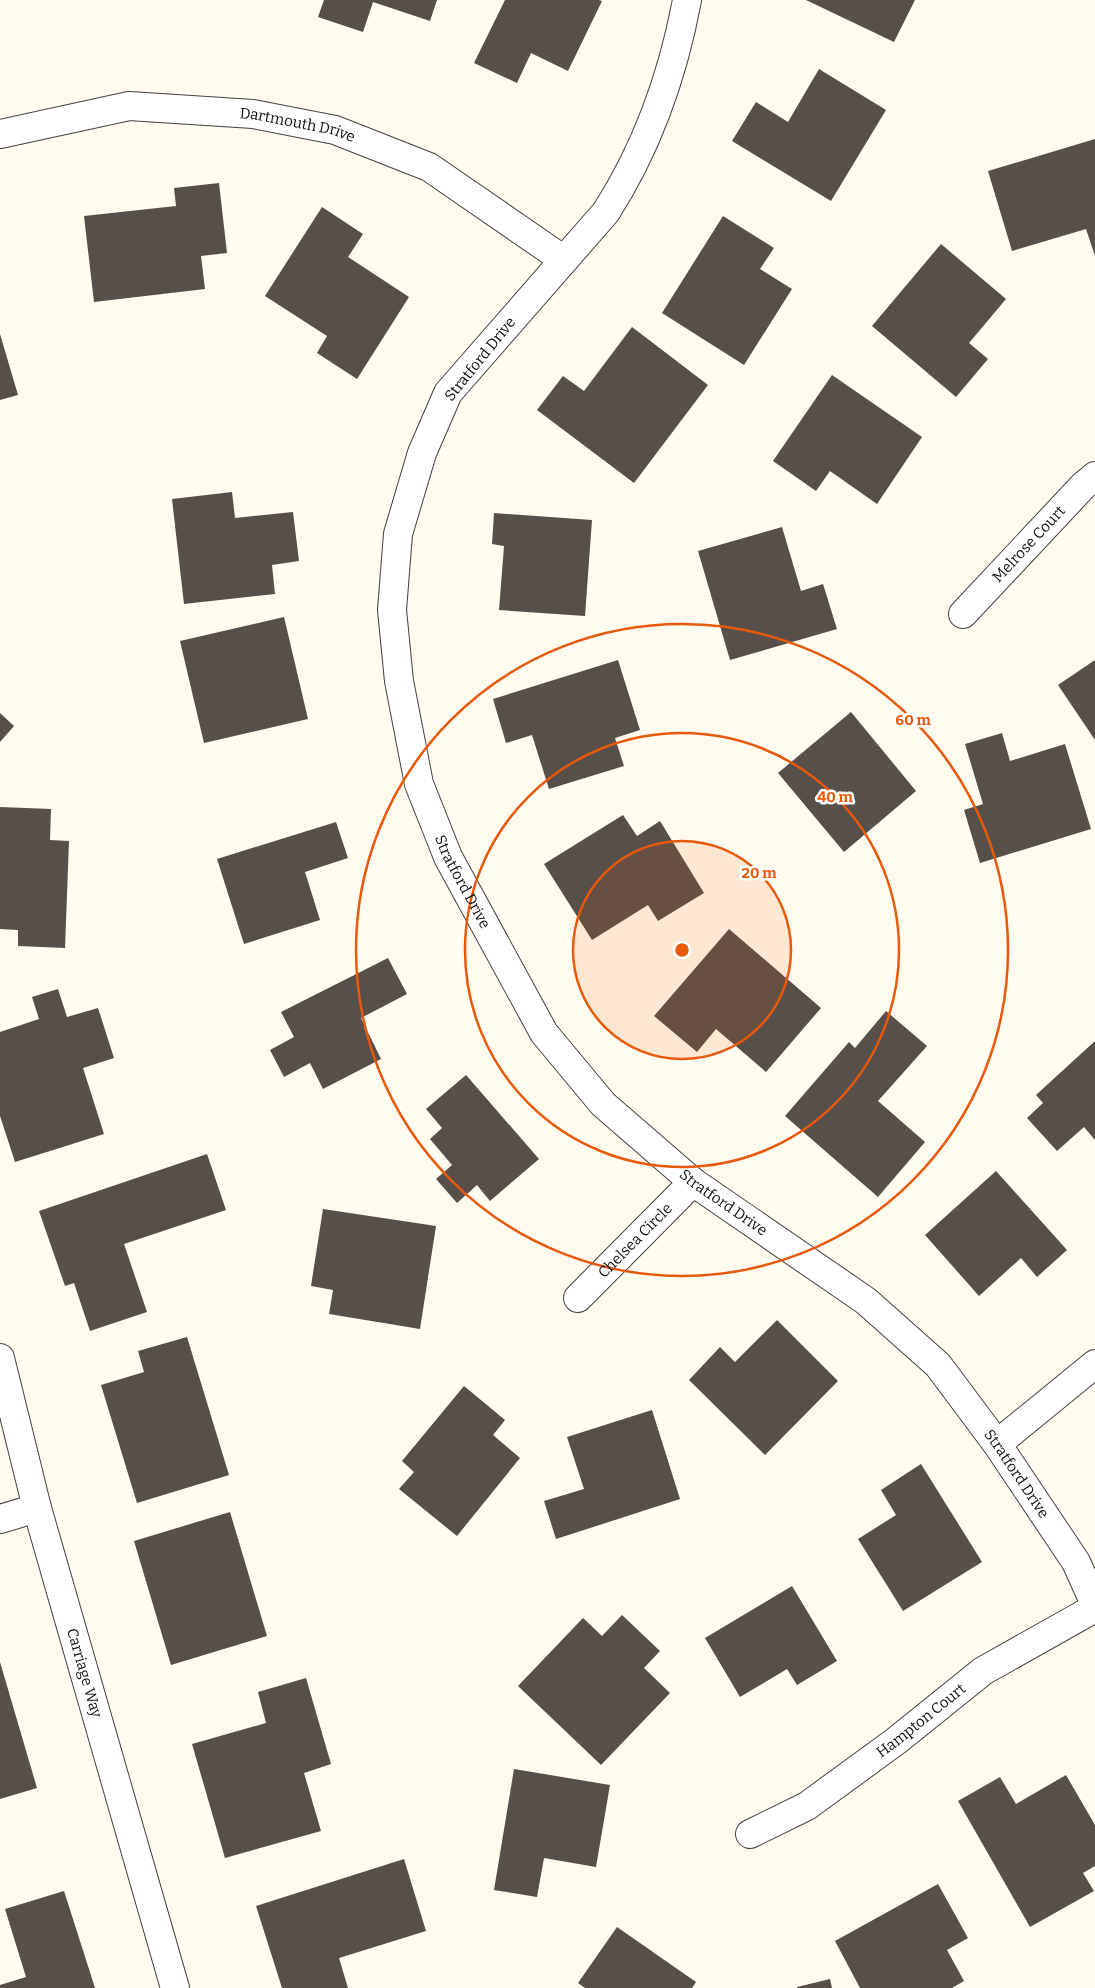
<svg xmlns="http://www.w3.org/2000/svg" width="1095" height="1988" font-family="Bitter,serif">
  <rect width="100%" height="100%" fill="#fffbef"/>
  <g fill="#564f4a">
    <polygon points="324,0 437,0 430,21 373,2 363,32 318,17"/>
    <polygon points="505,0 599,0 602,1 568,71 531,53 517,83 474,63"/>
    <polygon points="806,0 915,0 894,42"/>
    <polygon points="819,69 886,110 831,201 732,141 756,102 788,122"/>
    <polygon points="1095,139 1095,256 1086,229 1012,251 988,171"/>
    <polygon points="219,183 227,253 201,256 205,289 94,302 84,216 176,206 174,188"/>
    <polygon points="322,207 363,234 348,257 409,297 357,379 317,353 327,336 265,296"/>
    <polygon points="723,216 774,248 760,269 792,289 744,365 662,313"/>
    <polygon points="941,244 1006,299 969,343 988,359 956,397 872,326"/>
    <polygon points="632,327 708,385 634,483 537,410 563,376 584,391"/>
    <polygon points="0,334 18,395 0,400"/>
    <polygon points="832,375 922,437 877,504 830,471 816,491 773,461"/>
    <polygon points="232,492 235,518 293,512 299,561 272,565 275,594 184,604 172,499"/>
    <polygon points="494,513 592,520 585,616 499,610 504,546 492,544"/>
    <polygon points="782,527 801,591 823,584 837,629 730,660 698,551"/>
    <polygon points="284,617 308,719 204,743 180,641"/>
    <polygon points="618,660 640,730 615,738 624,766 549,789 532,735 506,743 493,699"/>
    <polygon points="1095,660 1095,740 1058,685"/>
    <polygon points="851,712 916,791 844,852 778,773"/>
    <polygon points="0,713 14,726 0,742"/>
    <polygon points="1002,733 1010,761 1065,744 1091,829 980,863 964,810 983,804 965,744"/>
    <polygon points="0,807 51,809 50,840 69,841 65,948 18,946 18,930 0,929"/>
    <polygon points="623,815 637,836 660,821 704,893 658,921 648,905 592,940 544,864"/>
    <polygon points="336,822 348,858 305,872 320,920 244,944 217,859"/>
    <polygon points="729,929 821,1008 766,1072 716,1029 697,1052 654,1016"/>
    <polygon points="388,958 407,994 361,1018 381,1059 323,1089 310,1063 284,1077 270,1050 294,1037 281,1012"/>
    <polygon points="58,989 67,1017 98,1008 114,1058 83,1068 104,1134 15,1162 0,1116 0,1032 39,1019 32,997"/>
    <polygon points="886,1011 927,1046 878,1101 925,1142 878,1197 785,1116 849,1042 855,1048"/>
    <polygon points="1095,1041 1095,1140 1084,1127 1057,1151 1027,1118 1043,1103 1036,1095"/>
    <polygon points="466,1075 539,1159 490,1201 477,1185 457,1203 436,1179 452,1165 430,1139 442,1128 426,1109"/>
    <polygon points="207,1154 226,1210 124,1244 147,1312 90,1331 74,1283 65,1286 39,1211"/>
    <polygon points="996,1171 1067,1250 1037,1277 1021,1258 979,1296 925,1235"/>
    <polygon points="323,1209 436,1226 420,1329 329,1314 333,1290 311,1286"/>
    <polygon points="777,1320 838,1381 765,1455 689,1380 720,1347 735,1362"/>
    <polygon points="187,1337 229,1475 137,1503 101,1385 144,1372 138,1351"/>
    <polygon points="464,1386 505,1420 493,1435 520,1458 457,1536 399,1489 414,1472 402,1461"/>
    <polygon points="652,1410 680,1499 556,1539 544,1501 584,1489 567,1437"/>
    <polygon points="921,1464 982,1562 903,1611 858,1539 896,1515 881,1490"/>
    <polygon points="230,1512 267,1636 171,1665 134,1541"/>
    <polygon points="792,1586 837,1661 797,1685 787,1669 740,1697 705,1638"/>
    <polygon points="622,1615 660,1651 644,1668 670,1693 601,1765 518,1686 583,1618 602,1636"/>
    <polygon points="0,1662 37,1788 0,1799"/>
    <polygon points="306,1678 331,1764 304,1773 321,1831 225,1858 192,1744 266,1723 258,1692"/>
    <polygon points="514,1769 610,1785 596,1867 544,1858 537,1897 494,1890"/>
    <polygon points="1066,1775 1095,1825 1095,1866 1083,1873 1094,1891 1030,1927 958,1801 1000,1777 1016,1804"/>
    <polygon points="404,1859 426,1931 339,1958 348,1988 282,1988 256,1906"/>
    <polygon points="938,1884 968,1938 947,1950 964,1981 952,1988 860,1988 835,1941"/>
    <polygon points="64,1891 95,1988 0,1988 0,1985 26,1977 5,1909"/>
    <polygon points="617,1927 696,1982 692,1988 585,1988 578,1983"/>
    <polygon points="830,1979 832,1988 797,1988 797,1987"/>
  </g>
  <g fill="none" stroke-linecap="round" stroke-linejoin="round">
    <defs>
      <g id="minor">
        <path id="s1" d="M687,0C673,75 647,148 606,212L448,393L422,453L398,534L392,610L399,681L419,784L448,857L544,1033L603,1104L693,1182L866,1301L938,1365L997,1444L1076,1562L1095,1604"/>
        <path id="s2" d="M0,134L129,106L253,114L335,130L429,167L564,260"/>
        <path id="s3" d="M963,614L1083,486L1095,476"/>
        <path id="s4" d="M578,1298L693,1182"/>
        <path id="s5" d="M0,1358L37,1508L175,1988"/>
        <polyline points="997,1444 1095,1364"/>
        <polyline points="0,1519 37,1508"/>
        <path id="s6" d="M750,1834L807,1806L896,1741L983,1671L1095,1608"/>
      </g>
    </defs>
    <use href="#minor" stroke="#414141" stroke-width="30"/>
    <use href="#minor" stroke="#fff" stroke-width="28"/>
  </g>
  <circle cx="682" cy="950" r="109" fill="#e8590c" fill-opacity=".12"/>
  <g fill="none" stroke="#e8590c" stroke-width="2.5">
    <circle cx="682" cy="950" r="109"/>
    <circle cx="682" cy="950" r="217"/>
    <circle cx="682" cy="950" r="326"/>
  </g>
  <g text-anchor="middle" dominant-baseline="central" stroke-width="5" stroke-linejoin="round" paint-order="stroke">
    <g font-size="15" fill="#0e0e0e" stroke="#fff">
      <text stroke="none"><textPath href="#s2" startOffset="302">Dartmouth Drive</textPath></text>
      <text transform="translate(480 359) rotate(-51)">Stratford Drive</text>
      <text stroke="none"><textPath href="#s3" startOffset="96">Melrose Court</textPath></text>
      <text stroke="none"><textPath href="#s1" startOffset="978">Stratford Drive</textPath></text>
      <text stroke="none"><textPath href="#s1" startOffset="1398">Stratford Drive</textPath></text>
      <text stroke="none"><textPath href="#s4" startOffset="81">Chelsea Circle</textPath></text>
      <text stroke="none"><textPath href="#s1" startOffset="1802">Stratford Drive</textPath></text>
      <text stroke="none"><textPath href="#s5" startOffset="326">Carriage Way</textPath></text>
      <text stroke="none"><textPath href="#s6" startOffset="206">Hampton Court</textPath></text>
    </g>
  </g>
  <circle cx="682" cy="950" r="8" fill="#e8590c" stroke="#fff" stroke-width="2.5"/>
  <g font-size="15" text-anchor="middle" font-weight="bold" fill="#e8590c" stroke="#fff" stroke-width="5" stroke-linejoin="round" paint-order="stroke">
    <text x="913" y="725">60 m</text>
    <text x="835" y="802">40 m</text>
    <text x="759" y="878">20 m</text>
  </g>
</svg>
